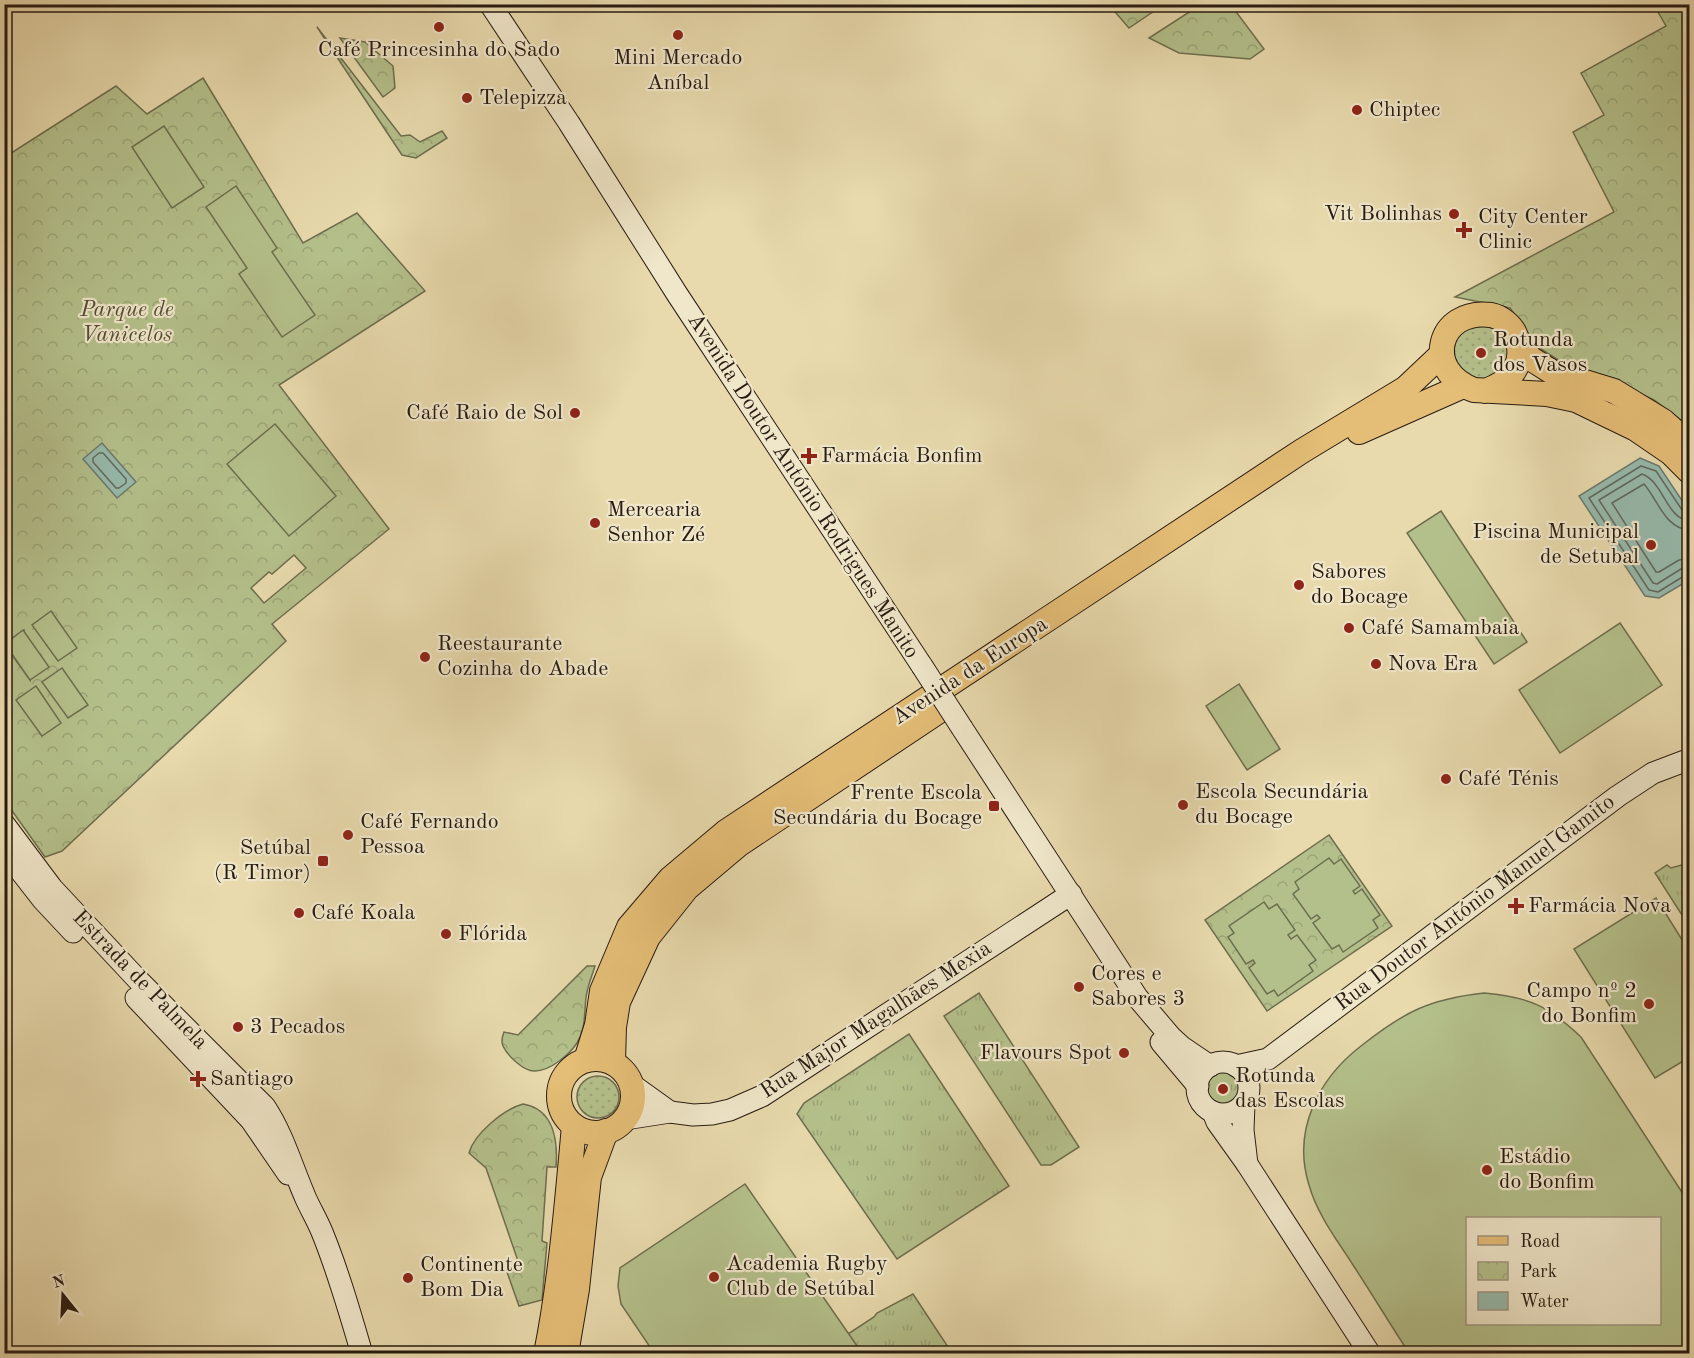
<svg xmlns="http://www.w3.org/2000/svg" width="1694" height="1358" font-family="'Old Standard TT',serif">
  <defs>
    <pattern id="grass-tufts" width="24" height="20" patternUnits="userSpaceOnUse" patternTransform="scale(1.5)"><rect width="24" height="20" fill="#b4c08b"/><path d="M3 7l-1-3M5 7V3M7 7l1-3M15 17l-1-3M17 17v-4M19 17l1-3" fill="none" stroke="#9ba477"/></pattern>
    <pattern id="park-crowns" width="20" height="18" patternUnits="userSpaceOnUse" patternTransform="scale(1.5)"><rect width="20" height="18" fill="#b4c08b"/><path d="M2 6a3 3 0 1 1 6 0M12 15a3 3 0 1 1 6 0" fill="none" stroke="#9ba477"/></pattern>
    <pattern id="garden-dots" width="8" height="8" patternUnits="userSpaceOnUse" patternTransform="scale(1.5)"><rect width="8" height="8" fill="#b4c08b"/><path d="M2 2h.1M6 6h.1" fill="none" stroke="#9ba477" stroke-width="1.8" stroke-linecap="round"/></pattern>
  </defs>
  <rect width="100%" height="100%" fill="#e8daad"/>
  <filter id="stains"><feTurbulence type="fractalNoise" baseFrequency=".00333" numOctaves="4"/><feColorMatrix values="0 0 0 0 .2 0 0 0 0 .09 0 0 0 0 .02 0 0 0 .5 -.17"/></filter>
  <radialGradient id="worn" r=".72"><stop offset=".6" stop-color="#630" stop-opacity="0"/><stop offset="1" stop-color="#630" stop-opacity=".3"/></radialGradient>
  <g fill="url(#grass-tufts)" stroke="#6e6e4e" stroke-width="1.5">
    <polygon points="1689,863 1690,863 1689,926 1655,873 1667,865 1671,868"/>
    <polygon points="979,993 1079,1147 1051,1165 1041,1165 944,1016"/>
    <polygon points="909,1034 1009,1186 897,1259 797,1114 804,1103"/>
    <circle cx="1223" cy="1088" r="17"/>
    <polygon points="913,1294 952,1353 862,1353 848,1334 874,1317 877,1313"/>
  </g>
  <g fill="url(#park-crowns)" stroke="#6e6e4e" stroke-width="1.5" fill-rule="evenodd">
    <polygon points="1109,5 1163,5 1129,28"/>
    <polygon points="1200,5 1231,5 1264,49 1250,59 1179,53 1149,38"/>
    <polygon points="1654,5 1689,5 1689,426 1654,400 1600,375 1558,360 1538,347 1510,308 1455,297 1614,212 1573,132 1604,115 1581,73 1666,26"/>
    <polygon points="317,27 401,136 410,135 420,142 442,131 447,138 416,158 402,155"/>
    <polygon points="340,38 365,42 393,66 395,88 383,97"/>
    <path d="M203,78L303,243L357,213L425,291L279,385L389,529L272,624L286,641L62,851L45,857L5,801L4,644L30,680L24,630L5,643V157L116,86L147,114ZM294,555L306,568L264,603L251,588L269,572L272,574Z"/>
    <polygon points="1329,835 1392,926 1267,1011 1205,920"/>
    <path d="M587,966H595C592,976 587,987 586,998C584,1013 586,1029 577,1043C569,1055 550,1071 535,1071C524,1072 507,1055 503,1046C501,1041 502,1037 504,1032L518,1035Z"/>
    <path d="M523,1104C554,1109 558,1141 556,1167H547L542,1241L547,1243L542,1300L519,1306L507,1272L518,1261L486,1168L469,1153C474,1134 504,1109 523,1104Z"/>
  </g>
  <g fill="url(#garden-dots)" stroke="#6e6e4e" stroke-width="1.5">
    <circle cx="1481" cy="352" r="27"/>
    <circle cx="598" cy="1097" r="21"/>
  </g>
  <g fill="#b4c08b" stroke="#6e6e4e" stroke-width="1.5" fill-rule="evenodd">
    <polygon points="164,126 204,187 172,208 132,147"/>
    <polygon points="236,186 277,248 272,252 315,315 282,337 239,274 247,268 206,207"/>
    <polygon points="275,424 336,496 289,536 227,464"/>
    <polygon points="1441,511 1527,642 1494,664 1407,533"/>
    <polygon points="51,611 77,648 58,661 32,625"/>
    <polygon points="1620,623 1662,685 1560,753 1519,690"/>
    <polygon points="23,630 49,667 30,680 5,644"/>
    <polygon points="62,668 88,705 68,718 42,682"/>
    <polygon points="1239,684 1280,749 1247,770 1206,706"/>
    <polygon points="36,686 61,723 42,736 16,700"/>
    <polygon points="1329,858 1334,864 1341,859 1360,886 1353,891 1355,894 1362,889 1380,915 1373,920 1378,928 1343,952 1339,945 1332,949 1313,923 1320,918 1317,915 1311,919 1293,894 1299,889 1295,882"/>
    <polygon points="1656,898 1689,951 1690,1057 1655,1078 1574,949"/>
    <polygon points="1264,902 1269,909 1277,904 1295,930 1288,935 1291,939 1297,935 1316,960 1309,965 1313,971 1278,996 1274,990 1267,994 1249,968 1255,963 1253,960 1246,964 1228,937 1234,933 1229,926"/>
    <path d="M1484,993C1530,997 1548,1006 1581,1037L1689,1203V1353H1409C1390,1324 1372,1294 1353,1265C1337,1240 1317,1214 1309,1185C1292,1131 1318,1079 1361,1046C1404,1012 1429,999 1484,993ZM1660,1218V1324H1468V1218Z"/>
    <polygon points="745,1184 846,1330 862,1353 654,1353 621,1304 618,1286 620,1268"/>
  </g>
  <g fill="#97baac" stroke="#6b7a6e" stroke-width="1.5">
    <polygon points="102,443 136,482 117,498 83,459"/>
    <polygon points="1640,458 1659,466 1689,511 1689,580 1659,598 1645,596 1579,496"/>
  </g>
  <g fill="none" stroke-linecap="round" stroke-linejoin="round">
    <g stroke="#606a5f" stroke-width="1.5">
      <polygon points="99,453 103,453 126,479 126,483 119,488 116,488 93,462 93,458"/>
      <polyline points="1690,513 1682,510 1656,471 1641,466 1589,498 1649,590 1658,592 1684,576 1690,575"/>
      <path d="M1690,521C1666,519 1664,482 1642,474L1599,500L1653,583L1657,584L1681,569L1690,567"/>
      <path d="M1690,530C1665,529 1658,500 1644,484L1612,503L1656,572H1659L1679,560L1690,558"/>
    </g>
    <defs>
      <g id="secondary">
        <polyline points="490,4 569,123 677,294 922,666"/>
        <polyline points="962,728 1137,997 1171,1037 1182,1047 1210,1066"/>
        <path d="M4,824L52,888L139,981L265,1107C284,1136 292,1167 306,1199C311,1210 317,1220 322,1232C338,1271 350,1313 362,1354"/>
        <polyline points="4,850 43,900 73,932"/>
        <polyline points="136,998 251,1120 288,1174"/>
        <polyline points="1161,1042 1198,1086"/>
        <circle cx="1223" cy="1088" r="26"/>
        <polyline points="1236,1066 1268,1059 1618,796 1653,773 1690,759"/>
        <polyline points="631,1084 670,1112"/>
        <polyline points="1244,1104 1243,1130 1247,1164"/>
        <polyline points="1213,1112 1217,1122 1247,1164 1370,1354"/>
        <polyline points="625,1119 670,1112 693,1115 712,1114 730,1110 762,1096 1071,894"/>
      </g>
      <g id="primary">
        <polyline points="1519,343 1530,358 1552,372 1614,391 1663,421 1690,445"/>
        <path d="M1485,391C1511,382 1528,363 1515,334C1511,325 1501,317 1491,315C1437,308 1422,371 1474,390L1547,394L1576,400L1636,429L1671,453L1690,472"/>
        <polyline points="1359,432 1463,386"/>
        <circle cx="596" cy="1096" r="37"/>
        <polyline points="586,1060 597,1025 602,991 629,927 670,879 727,831 1302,451 1406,388 1442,354"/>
        <polyline points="613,1063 614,1027 618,1002 648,937 687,888 738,845 945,707"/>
        <path d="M546,1354C561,1278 567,1202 574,1126"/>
        <polyline points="566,1354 577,1289 589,1177 606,1131"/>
      </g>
    </defs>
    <use href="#secondary" stroke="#281b12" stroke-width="23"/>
    <use href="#primary" stroke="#281b12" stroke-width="26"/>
    <use href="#secondary" stroke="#f0e7ca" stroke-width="21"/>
    <use href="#primary" stroke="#e4bd76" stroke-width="24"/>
    <defs>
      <polyline id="secondary-bridge" points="922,666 962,728"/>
    </defs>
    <use href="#secondary-bridge" stroke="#281b12" stroke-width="23" stroke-linecap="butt"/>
    <use href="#secondary-bridge" stroke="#f0e7ca" stroke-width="21"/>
  </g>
  <g fill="#8f2418" stroke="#f0e7ca" stroke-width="2">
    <circle cx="439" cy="27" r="6"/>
    <circle cx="678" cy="35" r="6"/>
    <circle cx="467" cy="98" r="6"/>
    <circle cx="1357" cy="110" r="6"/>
    <circle cx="1454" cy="214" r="6"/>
    <path d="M1461 221h6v6h6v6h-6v6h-6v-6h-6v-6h6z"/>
    <circle cx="1481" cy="353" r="6"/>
    <circle cx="575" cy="413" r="6"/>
    <path d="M806 447h6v6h6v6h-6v6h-6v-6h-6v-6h6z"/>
    <circle cx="595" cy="523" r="6"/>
    <circle cx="1651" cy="545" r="6"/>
    <circle cx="1299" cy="585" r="6"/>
    <circle cx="1349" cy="628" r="6"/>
    <circle cx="425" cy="657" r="6"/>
    <circle cx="1376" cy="664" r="6"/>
    <circle cx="1446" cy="779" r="6"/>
    <circle cx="1183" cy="805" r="6"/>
    <rect x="988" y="800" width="12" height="12" rx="3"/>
    <circle cx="348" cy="835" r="6"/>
    <rect x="317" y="855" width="12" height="12" rx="3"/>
    <path d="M1513 897h6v6h6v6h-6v6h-6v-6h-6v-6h6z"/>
    <circle cx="299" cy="913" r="6"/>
    <circle cx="446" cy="934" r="6"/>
    <circle cx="1079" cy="987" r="6"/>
    <circle cx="1649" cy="1004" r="6"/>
    <circle cx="238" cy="1027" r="6"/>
    <circle cx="1124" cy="1053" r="6"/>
    <path d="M195 1070h6v6h6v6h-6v6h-6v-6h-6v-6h6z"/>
    <circle cx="1223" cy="1089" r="6"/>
    <circle cx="1487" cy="1170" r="6"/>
    <circle cx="714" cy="1277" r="6"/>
    <circle cx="408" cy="1278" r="6"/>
  </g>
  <g text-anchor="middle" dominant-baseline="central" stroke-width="4.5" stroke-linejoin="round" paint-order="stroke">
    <g font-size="22" fill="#281b12" stroke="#f0e7ca" text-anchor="start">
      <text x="439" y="50" text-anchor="middle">Café Princesinha do Sado</text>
      <text x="678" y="58" text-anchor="middle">Mini Mercado<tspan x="678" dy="25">Aníbal</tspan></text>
      <text x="479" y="98">Telepizza</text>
      <text x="1369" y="110">Chiptec</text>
      <text x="1442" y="214" text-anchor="end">Vit Bolinhas</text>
      <text x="1478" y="217">City Center<tspan x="1478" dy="25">Clinic</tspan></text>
      <text x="1493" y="340">Rotunda<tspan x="1493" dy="25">dos Vasos</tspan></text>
      <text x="563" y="413" text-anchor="end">Café Raio de Sol</text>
      <text x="821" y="456">Farmácia Bonfim</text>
      <text x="607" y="510">Mercearia<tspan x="607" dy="25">Senhor Zé</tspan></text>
      <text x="1639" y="532" text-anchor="end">Piscina Municipal<tspan x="1639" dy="25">de Setubal</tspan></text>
      <text x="1311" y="572">Sabores<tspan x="1311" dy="25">do Bocage</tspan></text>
      <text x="1361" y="628">Café Samambaia</text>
      <text x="437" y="644">Reestaurante<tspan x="437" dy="25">Cozinha do Abade</tspan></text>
      <text x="1388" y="664">Nova Era</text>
      <text x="1458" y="779">Café Ténis</text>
      <text x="1195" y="792">Escola Secundária<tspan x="1195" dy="25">du Bocage</tspan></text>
      <text x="982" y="793" text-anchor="end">Frente Escola<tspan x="982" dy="25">Secundária du Bocage</tspan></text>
      <text x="360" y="822">Café Fernando<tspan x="360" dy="25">Pessoa</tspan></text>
      <text x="311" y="848" text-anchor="end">Setúbal<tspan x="311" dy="25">(R Timor)</tspan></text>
      <text x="1528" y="906">Farmácia Nova</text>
      <text x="311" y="913">Café Koala</text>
      <text x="458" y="934">Flórida</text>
      <text x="1091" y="974">Cores e<tspan x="1091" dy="25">Sabores 3</tspan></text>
      <text x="1637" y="991" text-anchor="end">Campo nº 2<tspan x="1637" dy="25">do Bonfim</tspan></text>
      <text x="250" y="1027">3 Pecados</text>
      <text x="1112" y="1053" text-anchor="end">Flavours Spot</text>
      <text x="1235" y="1076">Rotunda<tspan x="1235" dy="25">das Escolas</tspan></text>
      <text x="210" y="1079">Santiago</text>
      <text x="1499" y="1157">Estádio<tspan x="1499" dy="25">do Bonfim</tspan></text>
      <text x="726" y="1264">Academia Rugby<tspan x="726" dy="25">Club de Setúbal</tspan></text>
      <text x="420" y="1265">Continente<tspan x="420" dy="25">Bom Dia</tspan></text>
    </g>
    <g font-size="22" font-style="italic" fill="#524d36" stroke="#f0e7ca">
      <text x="127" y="310">Parque de<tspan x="127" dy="25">Vanicelos</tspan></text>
    </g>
    <g font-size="22" fill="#281b12" stroke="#f0e7ca">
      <text transform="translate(803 486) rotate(57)">Avenida Doutor António Rodrigues Manito</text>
      <text transform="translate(970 671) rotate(-33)">Avenida da Europa</text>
      <text transform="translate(1475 903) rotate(-37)">Rua Doutor António Manuel Gamito</text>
      <text transform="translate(140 980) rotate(46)">Estrada de Palmela</text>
      <text transform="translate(876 1020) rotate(-33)">Rua Major Magalhães Mexia</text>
    </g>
  </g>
  <rect width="1694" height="1358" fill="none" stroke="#e8daad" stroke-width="24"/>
  <rect x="6" y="6" width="1682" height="1346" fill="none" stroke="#281b12" stroke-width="3"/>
  <rect x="12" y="12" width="1670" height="1334" fill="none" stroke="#281b12" stroke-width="1.5"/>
  <rect x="1466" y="1217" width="195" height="108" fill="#f0e7ca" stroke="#a09580" stroke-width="1.5"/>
  <rect x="1478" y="1236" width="30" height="9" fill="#e4bd76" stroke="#a09580" stroke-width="1.5"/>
  <text x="1520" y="1247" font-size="18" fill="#281b12">Road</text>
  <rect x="1478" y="1262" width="30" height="18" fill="url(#park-crowns)" stroke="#a09580" stroke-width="1.5"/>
  <text x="1520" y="1277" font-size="18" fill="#281b12">Park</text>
  <rect x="1478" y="1292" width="30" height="18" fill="#97baac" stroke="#a09580" stroke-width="1.5"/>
  <text x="1520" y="1307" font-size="18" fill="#281b12">Water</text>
  <g transform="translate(63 1295) rotate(342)" stroke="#f0e7ca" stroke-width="4.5" paint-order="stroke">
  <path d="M0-4.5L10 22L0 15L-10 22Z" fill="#281b12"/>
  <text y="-9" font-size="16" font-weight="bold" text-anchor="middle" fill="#281b12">N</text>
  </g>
  <rect width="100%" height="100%" filter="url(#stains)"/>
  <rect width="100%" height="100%" fill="url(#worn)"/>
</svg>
